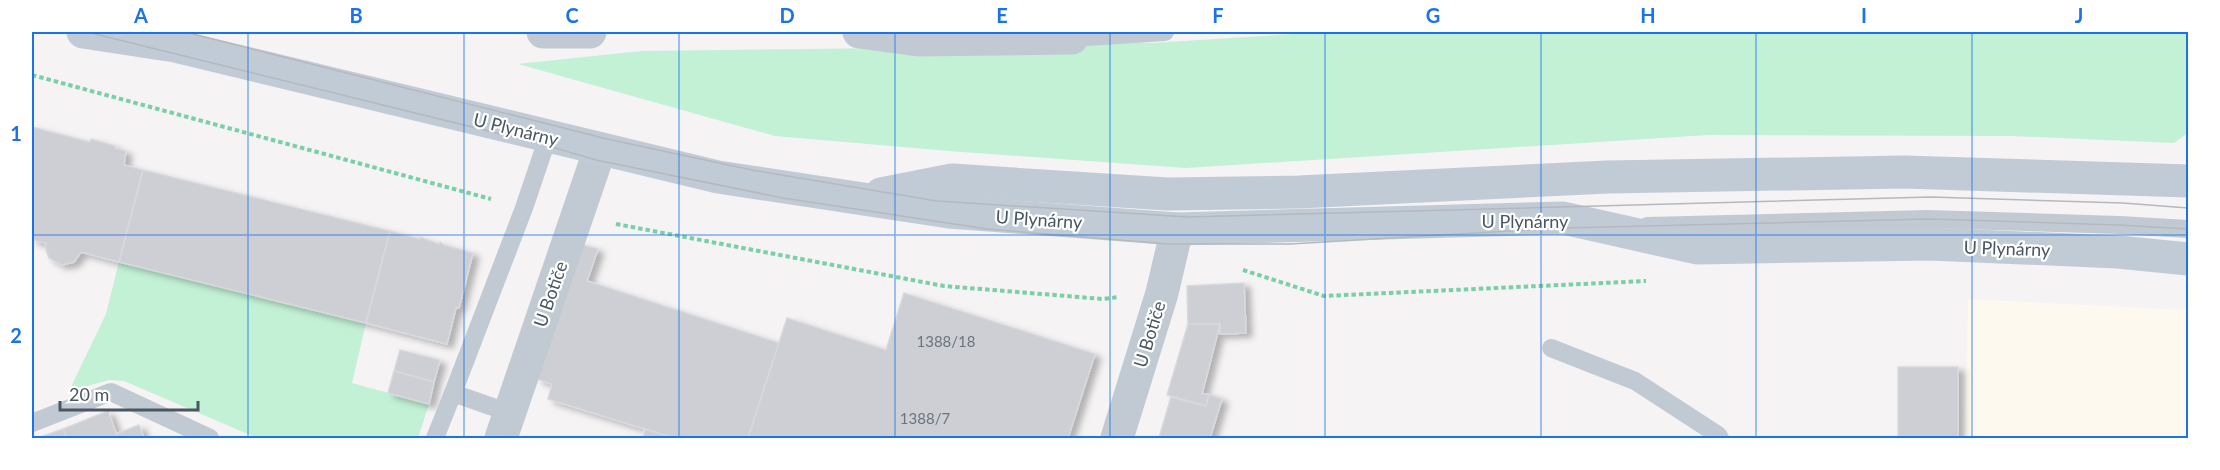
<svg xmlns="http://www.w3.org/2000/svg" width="2220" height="470" font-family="Lato,sans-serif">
  <defs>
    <filter id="shadow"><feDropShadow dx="6" dy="4" stdDeviation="3" flood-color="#0004"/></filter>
  </defs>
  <rect width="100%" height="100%" fill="#f5f3f3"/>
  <polygon fill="#fdf9ef" points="1968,299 2188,310 2188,438 1965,438"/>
  <g fill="#c3f1d5">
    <polygon points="1327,32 2188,32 2188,133 2174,143 2012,136 1708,135 1186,168 949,151 775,136 518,64 641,51 892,48 899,37 1151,43"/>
    <polygon points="119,262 366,323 352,383 429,404 418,438 257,438 124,381 109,380 69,391 106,314"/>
  </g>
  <g fill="#cdcfd5" stroke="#d7d9de" stroke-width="1.5" filter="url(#shadow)">
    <polygon points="32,127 90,142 91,139 115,146 115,148 126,151 124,165 143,170 119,262 81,252 74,262 62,265 49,258 46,250 46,243 32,240"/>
    <polygon points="143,170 390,231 366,323 119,262"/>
    <polygon points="390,231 420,239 420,237 439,244 440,242 444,245 473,253 459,308 456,308 447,344 366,323"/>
    <polygon points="580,244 598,249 587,281 779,343 748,438 674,438 548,399 552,384 537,379"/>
    <polygon points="1244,283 1246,333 1220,334 1220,324 1188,324 1187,286"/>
    <polygon points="904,293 1095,354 1068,438 748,438 787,318 886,350"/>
    <polygon points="1188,324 1220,324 1202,394 1209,394 1206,406 1167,395"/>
    <polygon points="400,350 440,360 434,382 394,371"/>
    <rect x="1898" y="367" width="60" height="71"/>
    <polygon points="394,371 434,382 429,404 388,393"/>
    <polygon points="1209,394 1222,399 1210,438 1159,438 1171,397 1206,406"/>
    <polygon points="108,411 118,438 67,438 63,429"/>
    <polygon points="139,425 144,438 118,438 116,434"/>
    <polygon points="63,429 67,438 38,438"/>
    <polygon points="645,429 674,438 643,438"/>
  </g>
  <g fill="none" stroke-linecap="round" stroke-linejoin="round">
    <g stroke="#7ad0a6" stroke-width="4" stroke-dasharray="4.5 3" stroke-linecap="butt">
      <polyline points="32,75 491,199"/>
      <polyline points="616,224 944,286 1103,299 1119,297"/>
      <polyline points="1243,270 1324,296 1646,281"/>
    </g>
    <g stroke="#c1cad2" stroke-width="18">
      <polyline points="1072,38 1165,32"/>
      <polyline points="1647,226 1928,219 2119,225 2188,229"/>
      <polyline points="1551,348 1635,381 1718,435 1720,438"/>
      <polyline points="453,393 524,208 548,137"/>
      <polyline points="32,423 111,392 210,438"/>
      <polyline points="435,438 453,393 510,413"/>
    </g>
    <g stroke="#c1cad2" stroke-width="33">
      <polyline points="543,32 590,32"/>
      <polyline points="859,32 918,40 1072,38"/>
      <polyline points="501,438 600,149"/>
      <polyline points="1117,438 1162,293 1177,229"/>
    </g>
    <g stroke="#c1cbd6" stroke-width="33">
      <polyline points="83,32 175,46 718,177 949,212 1177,229 1563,218 1697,248 1929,244 2118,252 2188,259"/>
      <polyline points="881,194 952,180 1167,194 1299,192 1608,177 1904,172 2188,181"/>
    </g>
    <g stroke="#b5b8bd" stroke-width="1.5">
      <polyline points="87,32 545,145 596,160 783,198 987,229 1168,244 1290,244 1562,228 1928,219 2119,225 2188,229"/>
      <polyline points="185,32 607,139 752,170 937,201 1188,217 1931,197 2123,203 2188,208"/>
    </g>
  </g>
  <path fill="none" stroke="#1a73e8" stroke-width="1.5" stroke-opacity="0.55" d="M248,32V438M464,32V438M679,32V438M895,32V438M1110,32V438M1325,32V438M1541,32V438M1756,32V438M1972,32V438M32,235H2188"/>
  <g text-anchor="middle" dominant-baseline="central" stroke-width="4.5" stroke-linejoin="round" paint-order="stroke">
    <g font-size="15" fill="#6b747e">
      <text x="946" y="341">1388/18</text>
      <text x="925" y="418">1388/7</text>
    </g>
    <g font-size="18" fill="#4a5661" stroke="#fff">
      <text transform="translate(516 129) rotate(14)">U Plynárny</text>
      <text transform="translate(1039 219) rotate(4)">U Plynárny</text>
      <text x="1525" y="221">U Plynárny</text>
      <text transform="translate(2007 248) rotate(2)">U Plynárny</text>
      <text transform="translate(550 294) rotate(-71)">U Botiče</text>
      <text transform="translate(1149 334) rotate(-73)">U Botiče</text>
    </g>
  </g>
  <rect width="2220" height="470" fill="none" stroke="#ffffff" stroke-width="66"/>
  <path d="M60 401v9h138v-9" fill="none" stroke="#4a5661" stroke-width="3"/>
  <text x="69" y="401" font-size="18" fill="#4a5661" stroke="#ffffff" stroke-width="4.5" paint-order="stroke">20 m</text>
  <rect x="33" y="33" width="2154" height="404" fill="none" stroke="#1a73e8" stroke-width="2"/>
  <g font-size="20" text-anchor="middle" font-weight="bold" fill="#1a73e8">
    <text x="141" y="23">A</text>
    <text x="356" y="23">B</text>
    <text x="572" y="23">C</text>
    <text x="787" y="23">D</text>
    <text x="1002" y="23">E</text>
    <text x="1218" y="23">F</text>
    <text x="1433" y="23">G</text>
    <text x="1648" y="23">H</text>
    <text x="1864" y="23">I</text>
    <text x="2079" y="23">J</text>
    <text x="16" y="141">1</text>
    <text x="16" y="343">2</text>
  </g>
</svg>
